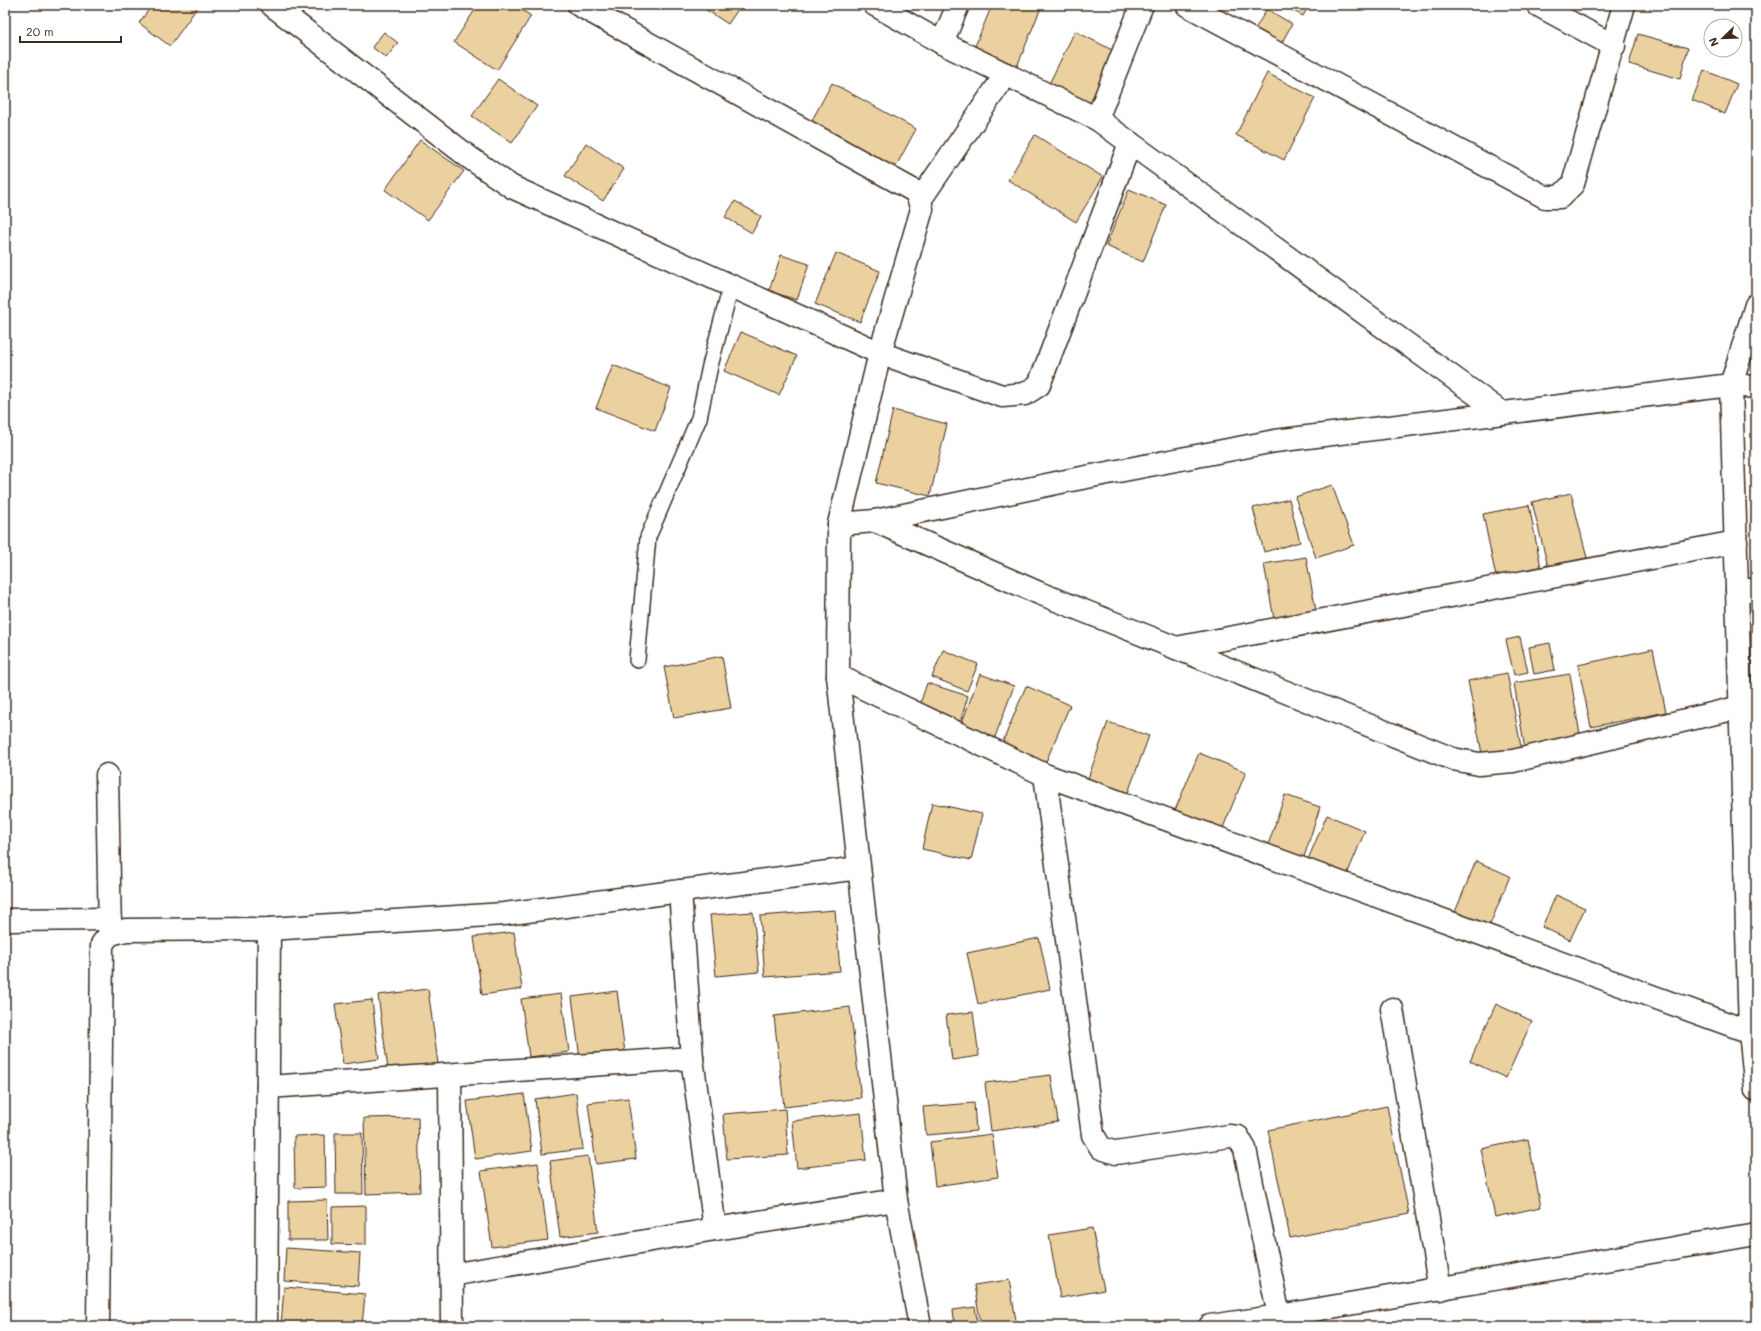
<svg xmlns="http://www.w3.org/2000/svg" width="1761" height="1331" font-family="Mali,sans-serif">
  <rect width="100%" height="100%" fill="#fff"/>
  <filter id="ink" filterUnits="userSpaceOnUse"><feTurbulence type="fractalNoise" baseFrequency=".025" numOctaves="2"/><feDisplacementMap in="SourceGraphic" scale="8" xChannelSelector="R" yChannelSelector="G"/><feConvolveMatrix kernelMatrix="1 2 1 2 8 2 1 2 1" color-interpolation-filters="sRGB"/></filter>
  <g filter="url(#ink)">
    <g fill="#ecd1a0" stroke="#3b2a1e">
      <polygon points="152,5 199,5 170,46 139,23"/>
      <polygon points="478,5 514,5 531,16 497,70 454,42"/>
      <polygon points="699,5 741,5 728,24"/>
      <polygon points="992,5 1042,5 1016,69 973,51"/>
      <polygon points="1282,5 1309,5 1303,16"/>
      <polygon points="1267,9 1292,24 1281,44 1255,29"/>
      <polygon points="1075,31 1118,53 1088,113 1045,92"/>
      <polygon points="384,32 398,43 386,58 372,47"/>
      <polygon points="1638,34 1688,48 1680,79 1629,64"/>
      <polygon points="1704,70 1737,84 1725,114 1692,100"/>
      <polygon points="1267,73 1315,98 1284,160 1236,135"/>
      <polygon points="498,79 537,106 512,143 472,116"/>
      <polygon points="832,83 916,129 895,168 811,122"/>
      <polygon points="1035,135 1103,177 1076,222 1008,180"/>
      <polygon points="420,140 464,171 428,220 385,190"/>
      <polygon points="586,143 624,169 603,201 565,176"/>
      <polygon points="1129,189 1166,205 1143,262 1106,246"/>
      <polygon points="735,201 761,216 752,233 725,217"/>
      <polygon points="836,253 880,271 860,322 815,304"/>
      <polygon points="781,255 809,264 797,300 769,291"/>
      <polygon points="741,332 797,356 779,395 724,371"/>
      <polygon points="613,365 671,388 655,431 596,408"/>
      <polygon points="893,410 947,424 930,496 876,483"/>
      <polygon points="1332,485 1354,545 1316,558 1295,497"/>
      <polygon points="1571,493 1587,558 1548,567 1532,502"/>
      <polygon points="1289,499 1300,542 1264,552 1253,508"/>
      <polygon points="1529,505 1542,573 1497,582 1483,514"/>
      <polygon points="1306,557 1316,611 1274,619 1264,564"/>
      <polygon points="1520,637 1528,672 1514,675 1506,640"/>
      <polygon points="1550,643 1555,670 1534,674 1529,647"/>
      <polygon points="1653,649 1666,712 1591,727 1578,665"/>
      <polygon points="943,650 978,664 967,691 932,677"/>
      <polygon points="722,656 731,708 674,718 664,667"/>
      <polygon points="1507,673 1522,752 1483,759 1468,681"/>
      <polygon points="980,674 1014,686 992,745 958,733"/>
      <polygon points="1570,674 1581,741 1525,750 1514,683"/>
      <polygon points="927,683 968,696 959,726 917,713"/>
      <polygon points="1026,686 1070,705 1042,771 999,751"/>
      <polygon points="1108,722 1149,736 1126,798 1086,784"/>
      <polygon points="1199,753 1246,772 1220,835 1173,815"/>
      <polygon points="1285,795 1320,807 1304,857 1268,845"/>
      <polygon points="932,803 982,814 971,860 922,849"/>
      <polygon points="1327,815 1365,831 1344,882 1305,866"/>
      <polygon points="1476,861 1510,876 1487,932 1453,917"/>
      <polygon points="1556,895 1585,908 1570,940 1542,927"/>
      <polygon points="835,910 840,971 765,977 760,916"/>
      <polygon points="753,912 759,972 716,976 710,915"/>
      <polygon points="514,932 522,989 482,995 474,937"/>
      <polygon points="1039,938 1050,989 978,1004 967,953"/>
      <polygon points="428,989 439,1071 389,1077 378,995"/>
      <polygon points="617,991 625,1053 580,1059 572,997"/>
      <polygon points="561,994 569,1052 529,1057 521,999"/>
      <polygon points="372,1000 379,1059 343,1064 335,1004"/>
      <polygon points="1496,1004 1532,1021 1506,1078 1470,1061"/>
      <polygon points="850,1007 861,1098 784,1107 774,1016"/>
      <polygon points="973,1012 979,1056 952,1060 946,1015"/>
      <polygon points="1051,1075 1058,1122 991,1131 985,1083"/>
      <polygon points="576,1093 583,1149 542,1154 535,1099"/>
      <polygon points="524,1094 532,1151 475,1159 467,1101"/>
      <polygon points="628,1098 636,1159 596,1164 588,1103"/>
      <polygon points="974,1103 976,1131 926,1135 923,1107"/>
      <polygon points="1387,1106 1409,1214 1290,1238 1268,1130"/>
      <polygon points="785,1109 788,1155 727,1159 723,1114"/>
      <polygon points="861,1113 866,1160 797,1168 792,1121"/>
      <polygon points="418,1117 420,1192 366,1194 364,1118"/>
      <polygon points="335,1133 362,1133 363,1194 336,1194"/>
      <polygon points="992,1134 998,1177 935,1186 930,1142"/>
      <polygon points="325,1135 326,1187 295,1188 294,1136"/>
      <polygon points="1528,1139 1541,1207 1495,1217 1481,1149"/>
      <polygon points="588,1156 598,1232 560,1237 550,1161"/>
      <polygon points="538,1163 548,1240 492,1247 481,1171"/>
      <polygon points="327,1200 328,1240 288,1240 288,1201"/>
      <polygon points="366,1206 366,1245 332,1244 332,1207"/>
      <polygon points="1092,1228 1104,1290 1060,1298 1049,1235"/>
      <polygon points="286,1248 360,1253 358,1286 284,1281"/>
      <polygon points="1009,1280 1017,1326 981,1326 974,1285"/>
      <polygon points="284,1287 365,1294 362,1326 281,1326"/>
      <polygon points="975,1307 978,1326 955,1326 953,1310"/>
    </g>
    <g fill="none" stroke-linecap="round" stroke-linejoin="round">
      <defs>
        <polyline id="lane" points="637,660 648,537 699,418 710,366 731,286"/>
        <g id="street">
          <polyline points="272,5 470,158 512,187 880,353 1002,396 1025,394 1039,385 1130,143"/>
          <polyline points="579,5 916,192 922,209 880,353 839,524 838,676 896,1200 920,1326"/>
          <polyline points="875,5 942,43 1097,119 1502,413"/>
          <polyline points="1187,5 1545,197 1560,197 1573,184 1624,5"/>
          <polyline points="1538,5 1614,46"/>
          <polyline points="942,43 958,5"/>
          <polyline points="1097,119 1142,5"/>
          <polyline points="920,200 1006,74"/>
          <polyline points="1756,305 1731,385 1750,1032 1756,1090"/>
          <polyline points="875,521 1039,593 1453,759 1479,764 1513,761 1741,707"/>
          <polyline points="839,524 875,521 1066,481 1275,441 1731,385 1756,387"/>
          <polyline points="1737,590 1756,590"/>
          <polyline points="1176,648 1736,542"/>
          <polyline points="838,676 1045,775 1750,1032"/>
          <polyline points="107,775 110,934"/>
          <polyline points="1045,775 1093,1135 1101,1148 1116,1153 1229,1136 1238,1137 1245,1149 1281,1326"/>
          <polyline points="680,891 692,1058 715,1229"/>
          <polyline points="5,920 110,919"/>
          <polyline points="1392,1009 1440,1289"/>
          <polyline points="450,1075 452,1326"/>
          <polyline points="268,1087 692,1058"/>
          <polyline points="451,1275 715,1229 896,1200"/>
          <polyline points="98,1326 102,944 110,934 126,930 269,929 504,914 859,868"/>
          <polyline points="266,1326 269,929"/>
          <polyline points="1210,1326 1279,1316 1756,1234"/>
        </g>
      </defs>
      <use href="#lane" stroke="#3b2a1e" stroke-width="18"/>
      <use href="#street" stroke="#3b2a1e" stroke-width="25"/>
      <use href="#lane" stroke="#fff" stroke-width="15"/>
      <use href="#street" stroke="#fff" stroke-width="22"/>
    </g>
  </g>
  <rect width="1761" height="1331" fill="none" stroke="#fff" stroke-width="20"/>
  <rect x="10" y="10" width="1741" height="1311" fill="none" stroke="#3b2a1e" stroke-width="1.5" filter="url(#ink)"/>
  <g transform="translate(1723 38) rotate(247)"><circle r="19" fill="#ffffff" stroke="#b1aaa5"/>
  <path d="M0-3L7 15L0 10L-7 15Z" fill="#3b2a1e"/>
  <text y="-6" font-size="11" font-weight="bold" text-anchor="middle" fill="#3b2a1e">N</text>
  </g>
  <path d="M20 36v6h101v-6" fill="none" stroke="#3b2a1e" stroke-width="2"/>
  <text x="26" y="36" font-size="12" fill="#3b2a1e" stroke="#ffffff" stroke-width="3" paint-order="stroke">20 m</text>
</svg>
